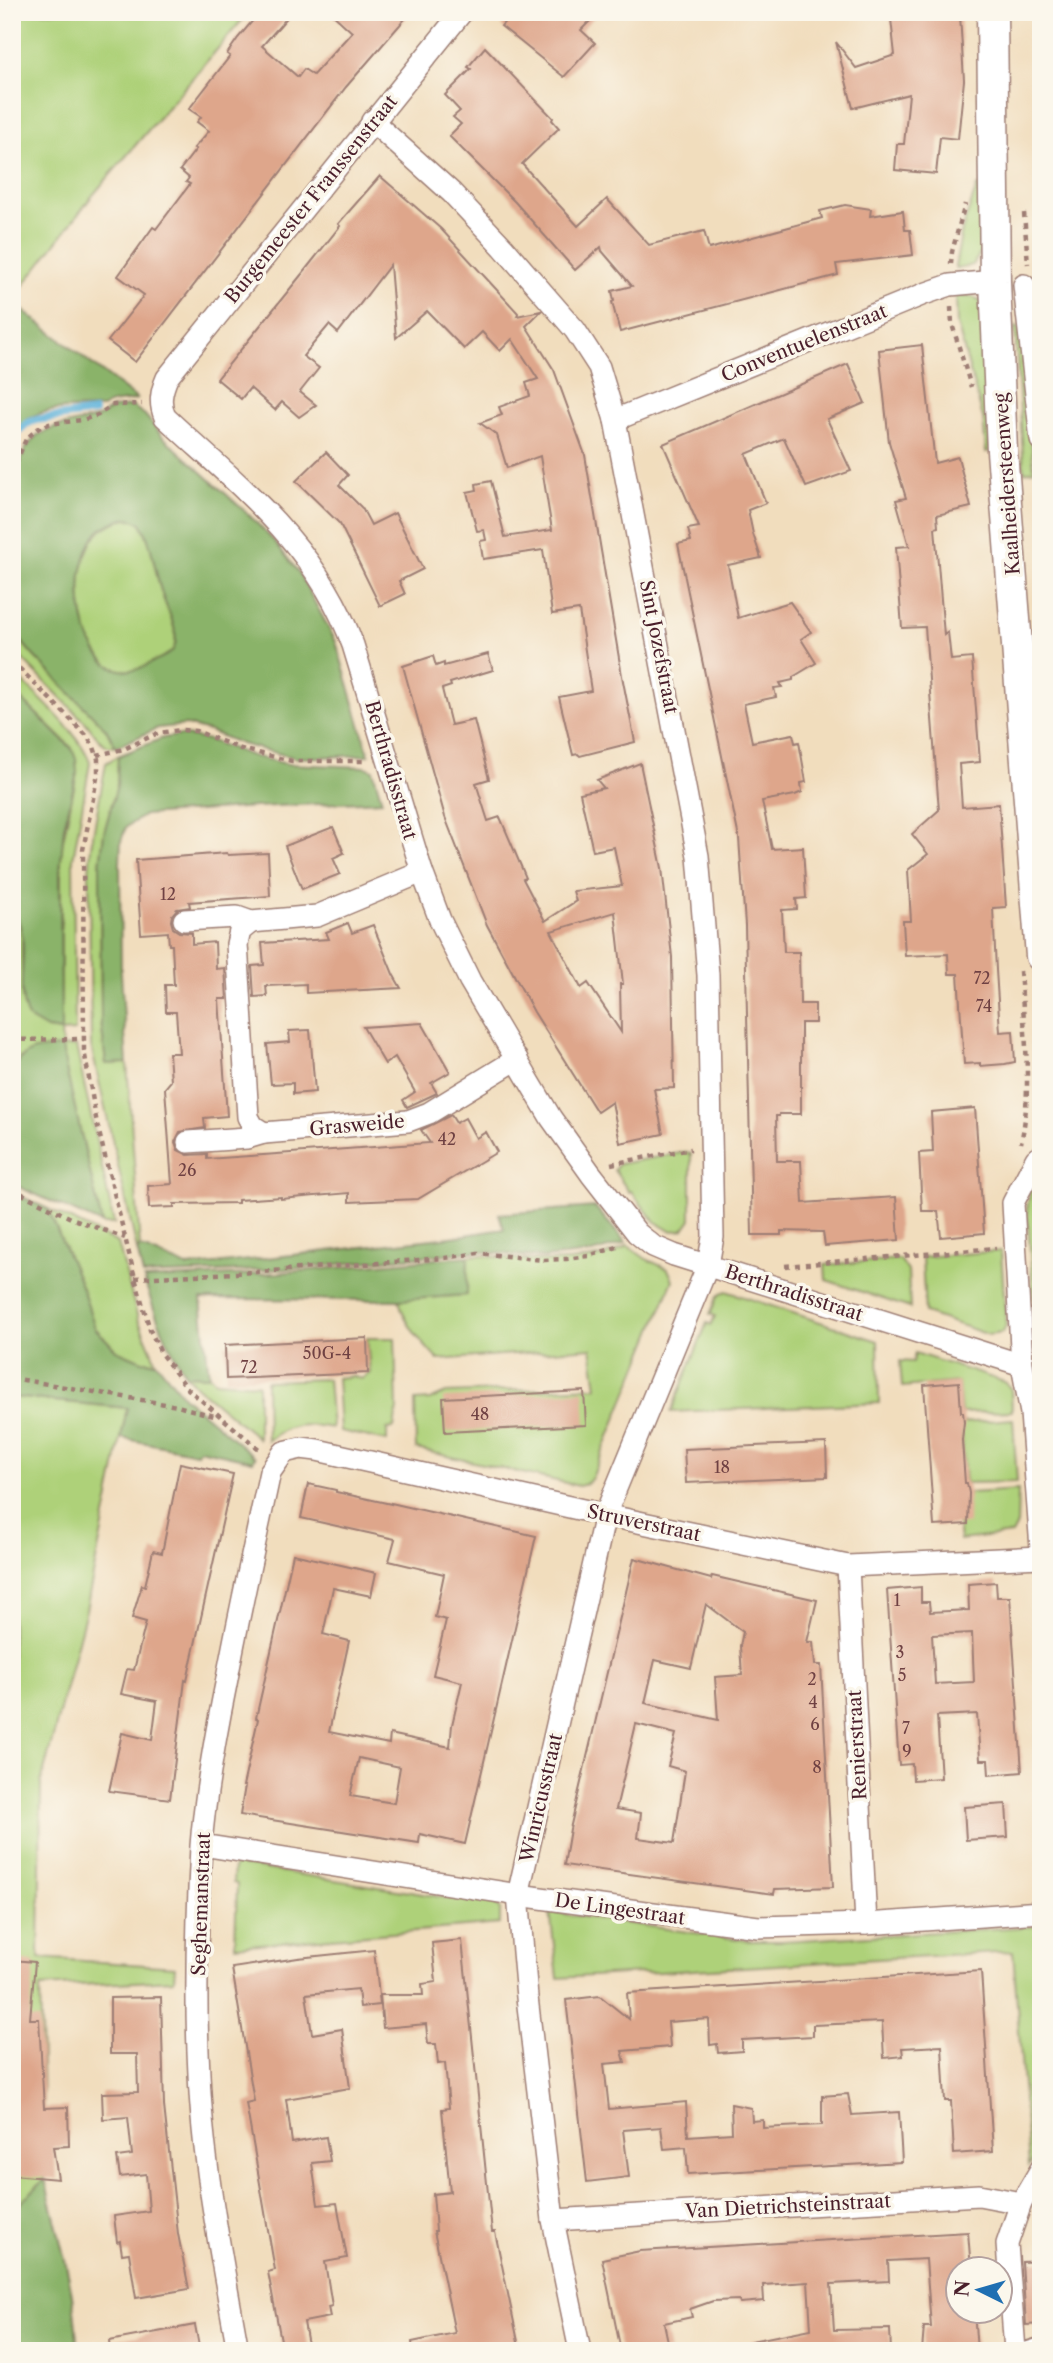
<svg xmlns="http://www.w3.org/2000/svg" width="1053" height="2363" font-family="'Libre Caslon Text',serif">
  <rect width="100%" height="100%" fill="#fbf7ec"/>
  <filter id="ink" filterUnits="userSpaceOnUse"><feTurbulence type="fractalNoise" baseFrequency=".0143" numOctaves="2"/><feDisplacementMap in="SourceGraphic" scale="14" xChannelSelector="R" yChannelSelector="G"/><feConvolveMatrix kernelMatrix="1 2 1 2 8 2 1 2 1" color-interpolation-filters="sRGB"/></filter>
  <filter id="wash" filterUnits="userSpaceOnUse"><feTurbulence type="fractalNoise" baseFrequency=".00686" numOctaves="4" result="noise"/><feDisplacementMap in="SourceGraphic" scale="28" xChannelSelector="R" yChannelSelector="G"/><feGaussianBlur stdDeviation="1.57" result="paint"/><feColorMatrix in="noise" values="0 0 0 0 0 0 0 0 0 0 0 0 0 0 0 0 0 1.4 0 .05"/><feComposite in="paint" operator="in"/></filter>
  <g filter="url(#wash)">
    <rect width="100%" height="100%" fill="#f1ddbd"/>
    <g fill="#aed179" stroke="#7c7852" stroke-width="2">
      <polygon points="12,12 249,12 93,195 19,291 12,286"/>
      <polygon points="977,186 982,186 983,249 973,265 957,269 955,267 962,230"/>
      <polygon points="956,296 973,297 984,303 990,451 986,452 983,418 957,324"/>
      <polygon points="1018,327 1020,329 1034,470 1024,472 1015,328"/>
      <path d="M128,518L141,522C153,545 154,569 162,594C166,608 182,635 173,650C169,656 157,659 151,663C93,697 74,608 82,569C89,538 97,526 128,518Z"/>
      <polygon points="12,630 33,655 106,729 116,747 107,746 99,740 86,723 17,654 12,648"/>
      <path d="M12,671C34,694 82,734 90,763L73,859L75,1031L61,1032L62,1047L76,1046L114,1224H102L64,1061L20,1057L12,1071V909L17,915L22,936V997L25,1010L47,1029L61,1031V850L77,773L72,748L12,690Z"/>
      <polygon points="118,756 117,785 104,833 100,865 101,1021 106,1064 127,1063 140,1247 137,1250 91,1046 89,873 91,846 106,763"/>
      <path d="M686,1152L691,1154V1219L684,1229C662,1239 643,1206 631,1191L629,1192L614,1170L619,1164Z"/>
      <polygon points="1035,1184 1041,1184 1041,1400 1027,1209 1030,1191"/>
      <polygon points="48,1209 118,1243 138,1319 156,1362 142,1361 116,1350 95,1328 82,1288"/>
      <path d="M628,1246L646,1259L668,1269L673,1280L592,1478L586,1484L579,1486L416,1449L415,1401L430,1400L446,1393L597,1387L591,1348L438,1360C421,1342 405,1325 399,1300L466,1295L468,1256L479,1255C527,1260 583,1270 628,1246Z"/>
      <polygon points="1001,1251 1006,1326 1002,1333 989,1335 925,1313 922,1257"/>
      <polygon points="900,1259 908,1271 910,1308 826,1280 825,1265"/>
      <polygon points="726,1291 878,1341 879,1403 671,1412 707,1323 711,1325 715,1316 710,1314 718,1296"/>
      <polygon points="367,1338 395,1338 397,1408 394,1428 387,1429 387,1441 340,1431 337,1378 353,1376 361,1379 370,1373"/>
      <polygon points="915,1353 1005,1382 1011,1389 1012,1411 963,1413 961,1412 958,1382 902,1387 900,1361 913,1362"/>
      <polygon points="186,1375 209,1376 216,1381 258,1384 258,1438 197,1387"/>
      <path d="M328,1379L332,1428C306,1423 288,1423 267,1441L266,1381Z"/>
      <polygon points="12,1397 127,1408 86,1610 41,1783 39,1958 175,1967 174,1980 40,1987 45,2179 12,2211"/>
      <polygon points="1013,1419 1017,1482 965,1483 961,1423"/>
      <polygon points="1018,1490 1017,1525 1012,1534 960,1540 958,1524 969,1493"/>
      <polygon points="234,1864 454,1899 493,1901 500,1909 500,1924 235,1946 237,1884 233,1883"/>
      <polygon points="550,1912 750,1941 783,1941 1040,1926 1041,2150 1029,2166 1013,1951 558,1978"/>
    </g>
    <g fill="#8ab369" stroke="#6a694a" stroke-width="2" fill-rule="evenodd">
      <path d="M12,302L137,399C128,402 117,401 109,404C101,407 108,408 99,408C66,410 32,404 12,436Z"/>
      <path d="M132,406L145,415L162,436L248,514L275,542L299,573L336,642L369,755L296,758L241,744L209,731L186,725L158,728L116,747L106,729L33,655L12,630V484L26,448L37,435L56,427L97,418L113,408ZM128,518L141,523C153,545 154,569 162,594C166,608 182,635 173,650C169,656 157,659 151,663C93,697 74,608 82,569C89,538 97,525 128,518Z"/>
      <path d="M12,690L72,749L76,759L77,773L64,827L60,872L61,1031L47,1029L28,1018C12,984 35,941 12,909Z"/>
      <polygon points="181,735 209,740 252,756 288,764 366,767 373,770 382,801 255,807 145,815 126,827 121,841 120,863 121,973 127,1063 106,1064 101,1021 100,865 104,833 117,785 118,756 163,738"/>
      <path d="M62,1047L66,1069L102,1224L12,1184V1071C26,1047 36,1049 62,1047Z"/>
      <polygon points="12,1192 48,1209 82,1288 95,1328 116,1350 142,1361 156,1362 184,1397 255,1457 253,1461 199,1449 197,1453 121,1438 127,1408 12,1397"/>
      <polygon points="595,1207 626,1243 592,1253 544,1258 478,1251 285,1269 143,1275 137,1250 140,1247 188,1267 459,1236 504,1229 499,1214"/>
      <path d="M468,1256L467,1295L399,1300L201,1299L209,1376L186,1375C167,1345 154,1313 144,1279L278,1273Z"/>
      <path d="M45,2179C58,2233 75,2288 77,2343L12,2347V2211Z"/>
    </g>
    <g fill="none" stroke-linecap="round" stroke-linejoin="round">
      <polyline stroke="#5eb2da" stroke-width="8" points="12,438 26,424 35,420 94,412"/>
    </g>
    <g id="blocks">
      <g fill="#dea68b" fill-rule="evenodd">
        <polygon points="260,12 292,12 262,46 298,77 304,69 313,75 352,32 330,12 411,12 346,87 135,362 108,341 144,295 118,276 153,227 156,229 190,184 186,182 189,178 180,170 196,149 194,148 209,131 197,122 201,117 189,109 230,56 227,54 238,38"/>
        <polygon points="513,12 599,12 581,30 595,43 564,77 501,26"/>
        <polygon points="912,15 912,18 960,15 964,80 958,139 940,137 936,174 895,170 897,144 904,144 909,94 853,108 836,42 856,68 895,55 891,19"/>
        <polygon points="485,47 553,118 552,120 559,128 522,164 578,226 607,199 649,245 704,231 709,249 822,218 820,211 845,205 871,209 870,216 903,211 905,230 910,230 913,255 836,264 838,275 620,332 612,302 614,301 612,291 632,286 602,251 601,247 575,270 515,202 449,136 461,124 453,117 460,111 445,95 471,69 468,67"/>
        <polygon points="380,176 441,229 518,313 517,316 541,311 526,326 554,370 585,455 622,676 635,742 580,756 578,754 573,755 559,697 591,691 579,610 552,614 543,550 483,559 480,541 486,540 484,530 477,531 467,492 477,490 476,484 491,481 505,537 552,530 540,456 507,468 497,435 480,423 502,415 499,407 530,396 526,383 538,379 512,339 500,351 482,332 464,349 427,311 396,338 390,265 338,333 329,325 303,356 319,368 300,392 316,405 299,417 282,402 275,410 250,388 241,399 217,379 306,269 340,226 338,224"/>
        <polygon points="922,345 935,463 958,457 971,507 937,515 938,527 935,528 944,635 948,632 951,660 972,658 980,762 959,764 962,807 999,804 1006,907 993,908 996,970 1000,1032 1013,1031 1015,1062 1005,1064 980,1066 980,1063 964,1064 958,974 949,974 948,954 905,956 903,921 911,921 908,870 928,854 912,834 939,810 925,627 902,628 896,547 909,546 896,500 906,498 889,442 879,350"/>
        <polygon points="848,364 865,403 827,419 851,471 806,487 784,438 746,454 766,503 748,510 753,534 761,558 728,565 738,618 790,602 811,632 801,639 816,663 793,677 793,680 780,683 782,687 774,688 776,697 744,704 752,742 793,734 795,743 799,742 806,782 801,783 802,792 795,795 762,801 772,849 803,847 806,898 796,899 797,909 782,910 784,952 799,952 800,1004 815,1004 815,1023 801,1023 801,1114 779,1114 779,1116 776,1116 777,1161 801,1161 803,1203 896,1197 899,1240 825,1246 823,1232 781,1231 781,1235 752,1235 745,925 739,838 678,544 691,541 688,529 699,527 663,444"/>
        <polygon points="326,452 348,475 339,485 362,508 371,525 395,513 423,569 399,581 405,594 380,606 340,524 296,481"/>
        <path d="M488,654L493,670L450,683L451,686L442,689L451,725L474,720L489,779L476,783L488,821L500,817L526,878L523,879L545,921L576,901L573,891L622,886L614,847L593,851L580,793L604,788L597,780L640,763L662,868L672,957L674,1088L654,1089L663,1134L620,1143L612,1102L597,1112L534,1012L487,925L445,817L403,666L433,656L436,666L444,663V666ZM615,912L623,984H620L621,1032L588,983L581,988L551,931Z"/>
        <polygon points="333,827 344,853 333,858 340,874 302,889 285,846"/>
        <polygon points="227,853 228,855 268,853 270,896 189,902 190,907 177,909 172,915 171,921 173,928 179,932 192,933 192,944 215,942 216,969 225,968 227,999 219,999 227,1116 204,1118 205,1128 180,1132 175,1142 178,1150 188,1155 207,1154 207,1159 430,1143 421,1130 451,1115 456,1123 465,1118 476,1138 486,1132 497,1152 418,1199 349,1202 349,1193 281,1199 281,1197 238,1200 238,1203 174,1204 174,1207 149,1208 148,1186 172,1184 165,1088 171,1081 169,1053 179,1053 176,1012 166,1012 165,985 174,985 172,945 169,945 168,932 141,934 136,860"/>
        <polygon points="348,923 352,933 373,925 393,974 401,988 306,993 306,984 266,986 267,996 254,997 252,966 264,965 262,943 329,939 326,932"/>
        <polygon points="422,1023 450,1072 431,1083 437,1093 407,1107 403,1100 415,1092 395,1057 385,1064 363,1027"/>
        <polygon points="310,1030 315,1092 293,1094 293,1083 271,1084 267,1044 290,1042 289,1031"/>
        <polygon points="975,1108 984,1233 941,1237 938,1211 922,1211 919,1153 933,1152 931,1112"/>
        <polygon points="367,1338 368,1373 226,1379 225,1345"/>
        <polygon points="959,1382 961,1412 963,1412 964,1422 962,1440 965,1483 967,1483 969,1493 968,1524 934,1526 924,1385"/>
        <polygon points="584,1391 586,1425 445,1432 443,1398"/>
        <polygon points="826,1443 827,1477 686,1483 684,1449"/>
        <polygon points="180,1463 233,1474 192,1658 187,1681 185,1680 170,1799 109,1791 122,1733 152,1740 157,1701 121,1694 127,1669 134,1670 146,1622 132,1618 142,1585 145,1586 153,1551 162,1553"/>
        <path d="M308,1484L336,1490V1492L391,1504V1503L536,1536L465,1844L420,1834L419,1843L240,1815L245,1786H243L258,1719L256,1718L293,1554L376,1573L371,1596L333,1588L323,1634L349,1641L329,1732L389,1744L390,1734L450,1747L452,1725L462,1682L433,1675L446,1620L435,1617L444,1574L389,1561L395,1539L301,1518ZM359,1758L400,1767L394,1803L350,1796Z"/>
        <path d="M634,1558L711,1579L712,1576L817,1600L807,1642H813L815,1665H821L833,1887L775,1889L774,1894L564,1865L570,1829ZM706,1604L743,1632L740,1646L742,1675L715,1677L718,1720L645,1703L655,1660L691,1668ZM636,1724L676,1734L668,1766L685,1771L674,1843L638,1838L641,1813L616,1809Z"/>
        <path d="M996,1582L997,1597H1010L1022,1772L989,1775L988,1760H980L977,1714L937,1716L941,1778L913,1780L912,1764L899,1765L887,1590L921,1587V1602H929L930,1612L969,1610L968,1584ZM972,1633L974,1682L935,1684L932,1635Z"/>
        <polygon points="1006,1804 1008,1837 966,1840 964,1807"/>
        <polygon points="462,1940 492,2232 495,2232 520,2351 413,2351 412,2342 455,2333 434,2231 436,2231 433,2194 450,2192 442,2109 449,2108 445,2063 438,2064 436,2044 428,2044 426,2024 383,2028 380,1995 423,1995 422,1984 436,1982 432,1943"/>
        <polygon points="374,1950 380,2005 360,2007 358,1989 306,1994 312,2034 342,2029 350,2088 286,2099 289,2120 292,2143 326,2137 330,2161 312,2163 318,2205 337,2203 347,2258 325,2262 332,2306 328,2307 330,2317 304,2322 309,2351 283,2351 268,2272 275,2270 246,2103 254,2101 232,1968 298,1958"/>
        <polygon points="12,1960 35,1962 30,2019 39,2019 44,2108 68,2107 69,2146 53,2147 58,2179 12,2175"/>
        <polygon points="981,1971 993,2151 954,2154 951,2101 945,2101 942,2046 902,2048 903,2056 884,2058 882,2022 813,2025 813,2036 742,2040 742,2051 718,2053 717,2044 710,2045 709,2019 668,2022 670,2047 622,2051 625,2062 604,2064 609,2109 686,2102 688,2136 732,2133 731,2104 751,2108 752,2121 763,2120 763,2128 822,2125 822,2096 848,2094 852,2115 899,2112 902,2162 688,2174 686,2147 664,2149 661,2127 623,2130 629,2177 587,2182 566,2000 600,1996 629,2019 627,1993"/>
        <polygon points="161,1997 164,2106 178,2234 189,2289 136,2298 129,2253 122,2254 120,2241 117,2242 114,2216 149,2211 146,2174 120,2177 117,2157 132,2155 128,2117 103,2119 102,2093 138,2092 137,2054 110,2054 110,1998"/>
        <polygon points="968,2232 971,2269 958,2269 958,2311 974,2311 977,2351 922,2351 924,2327 931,2327 926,2259 888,2261 889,2281 831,2284 834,2330 890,2329 891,2351 752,2351 751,2341 811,2329 808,2282 763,2285 764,2301 740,2303 739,2300 713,2301 690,2309 692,2317 664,2323 670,2351 621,2351 602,2259 640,2251"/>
        <polygon points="1041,2261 1041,2324 1026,2325 1022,2262"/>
        <polygon points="195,2325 200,2351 110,2351 109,2341"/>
      </g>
    </g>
  </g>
  <g filter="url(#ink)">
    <use href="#blocks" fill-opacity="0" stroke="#9e7e74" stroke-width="2"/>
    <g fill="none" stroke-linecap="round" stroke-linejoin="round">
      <defs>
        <polyline id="lane" points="1015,2351 1041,2343"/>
        <g id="street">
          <path d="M462,12L167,378C161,392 159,403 165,417C240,487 317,545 353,645L422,872L440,920L470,981L551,1118L591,1174L637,1233L653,1246L674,1255L1022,1365"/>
          <polyline points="372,121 452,193 503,247 575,330 599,367 615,420 698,856 708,975 713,1237 708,1265 605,1515 518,1895 527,1997 553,2220 580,2351"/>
          <polyline points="1024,285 1041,440"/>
          <polyline points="615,420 924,294 950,285 995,281"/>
          <polyline points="184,920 237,917 251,922 317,916 422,872"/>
          <polyline points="251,922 240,931 237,944 248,1117 253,1126 264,1133"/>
          <polyline points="188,1142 247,1138 264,1133 408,1121 429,1113 517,1059"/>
          <polyline points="1041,1156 1036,1159 1013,1203 1022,1365 1031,1413 1041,1549"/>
          <polyline points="848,1566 866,1924"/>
          <polyline points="202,1845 518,1895 758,1927 866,1924 1041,1912"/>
          <polyline points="553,2220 979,2195 1021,2203"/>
          <path d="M238,2351C222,2259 203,2167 199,2074C195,1998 197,1921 201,1846C205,1792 215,1738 226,1684C239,1613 255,1543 270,1472L284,1452L301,1448L317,1450L605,1515L848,1566L1041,1557"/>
          <polyline points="1015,2351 1007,2244 1021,2203 1041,2169"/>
        </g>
        <polyline id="secondary" points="992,12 995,281 1002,451 1041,956"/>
      </defs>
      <use href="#lane" stroke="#9e7e74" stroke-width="14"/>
      <use href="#street" stroke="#9e7e74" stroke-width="24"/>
      <use href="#secondary" stroke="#9e7e74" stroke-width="33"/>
      <g stroke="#9e7e74" stroke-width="4.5" stroke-dasharray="5 5" stroke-linecap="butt">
        <polyline points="1024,213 1028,264"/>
        <polyline points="951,264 952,252 965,204"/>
        <polyline points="951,307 952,324 971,387"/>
        <polyline points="12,472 26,439 39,428 49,424 82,420 98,415 113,405 142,404"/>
        <polyline points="12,661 86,735 94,747 98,759 98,773 83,850 84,1050 97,1124 135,1278 150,1330 162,1355 188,1389 259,1449"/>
        <polyline points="97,755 124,749 158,733 181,730 196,731 241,749 292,761 365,761"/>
        <path d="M1020,971C1024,1028 1033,1086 1021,1143"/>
        <polyline points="12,1040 84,1039"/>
        <polyline points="611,1164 691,1149"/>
        <polyline points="12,1189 71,1218 125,1238"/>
        <polyline points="785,1266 996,1248"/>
        <polyline points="135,1278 273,1271 445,1258 478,1253 544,1260 566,1259 588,1256 621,1246"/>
        <polyline points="12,1378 177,1406 218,1417"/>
      </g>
      <use href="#lane" stroke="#fff" stroke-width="10"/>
      <use href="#street" stroke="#fff" stroke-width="21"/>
      <use href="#secondary" stroke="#fff" stroke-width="30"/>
    </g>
  </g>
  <g text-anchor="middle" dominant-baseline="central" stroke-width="7" stroke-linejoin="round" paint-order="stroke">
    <g font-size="16" fill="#6f4143">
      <text x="168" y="894">12</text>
      <text x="982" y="978">72</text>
      <text x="984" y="1006">74</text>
      <text x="447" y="1139">42</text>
      <text x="187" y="1170">26</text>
      <text x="327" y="1353">50G-4</text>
      <text x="249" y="1367">72</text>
      <text x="480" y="1414">48</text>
      <text x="722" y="1467">18</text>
      <text x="897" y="1600">1</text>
      <text x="900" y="1652">3</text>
      <text x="902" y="1675">5</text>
      <text x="812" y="1679">2</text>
      <text x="813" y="1702">4</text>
      <text x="815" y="1724">6</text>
      <text x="906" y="1728">7</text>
      <text x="907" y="1751">9</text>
      <text x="817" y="1767">8</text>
    </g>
    <g font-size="19" fill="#4a1f2b" stroke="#fbf7ec">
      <text transform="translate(311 199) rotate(-51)">Burgemeester Franssenstraat</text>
      <text transform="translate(804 343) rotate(-22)">Conventuelenstraat</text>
      <text transform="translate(1007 484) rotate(-94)">Kaalheidersteenweg</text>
      <text transform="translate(659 647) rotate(79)">Sint Jozefstraat</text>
      <text transform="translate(391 770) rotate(74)">Berthradisstraat</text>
      <text transform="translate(357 1125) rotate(-5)">Grasweide</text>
      <text transform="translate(794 1293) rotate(18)">Berthradisstraat</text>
      <text transform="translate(644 1523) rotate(12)">Struverstraat</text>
      <text transform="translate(857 1745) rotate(-93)">Renierstraat</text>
      <text transform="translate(541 1798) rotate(-77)">Winricusstraat</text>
      <text transform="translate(201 1904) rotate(-88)">Seghemanstraat</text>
      <text transform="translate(620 1909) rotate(8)">De Lingestraat</text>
      <text transform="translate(788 2206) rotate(-3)">Van Dietrichsteinstraat</text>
    </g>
  </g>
  <rect width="1053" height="2363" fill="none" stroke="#fbf7ec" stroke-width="42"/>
  <g transform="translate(979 2290) rotate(275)"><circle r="33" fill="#fbf7ec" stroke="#b4a19f" stroke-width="2"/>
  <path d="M0-5L12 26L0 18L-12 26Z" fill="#1f6fb2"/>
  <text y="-10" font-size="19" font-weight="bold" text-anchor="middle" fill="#4a1f2b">N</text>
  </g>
</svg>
